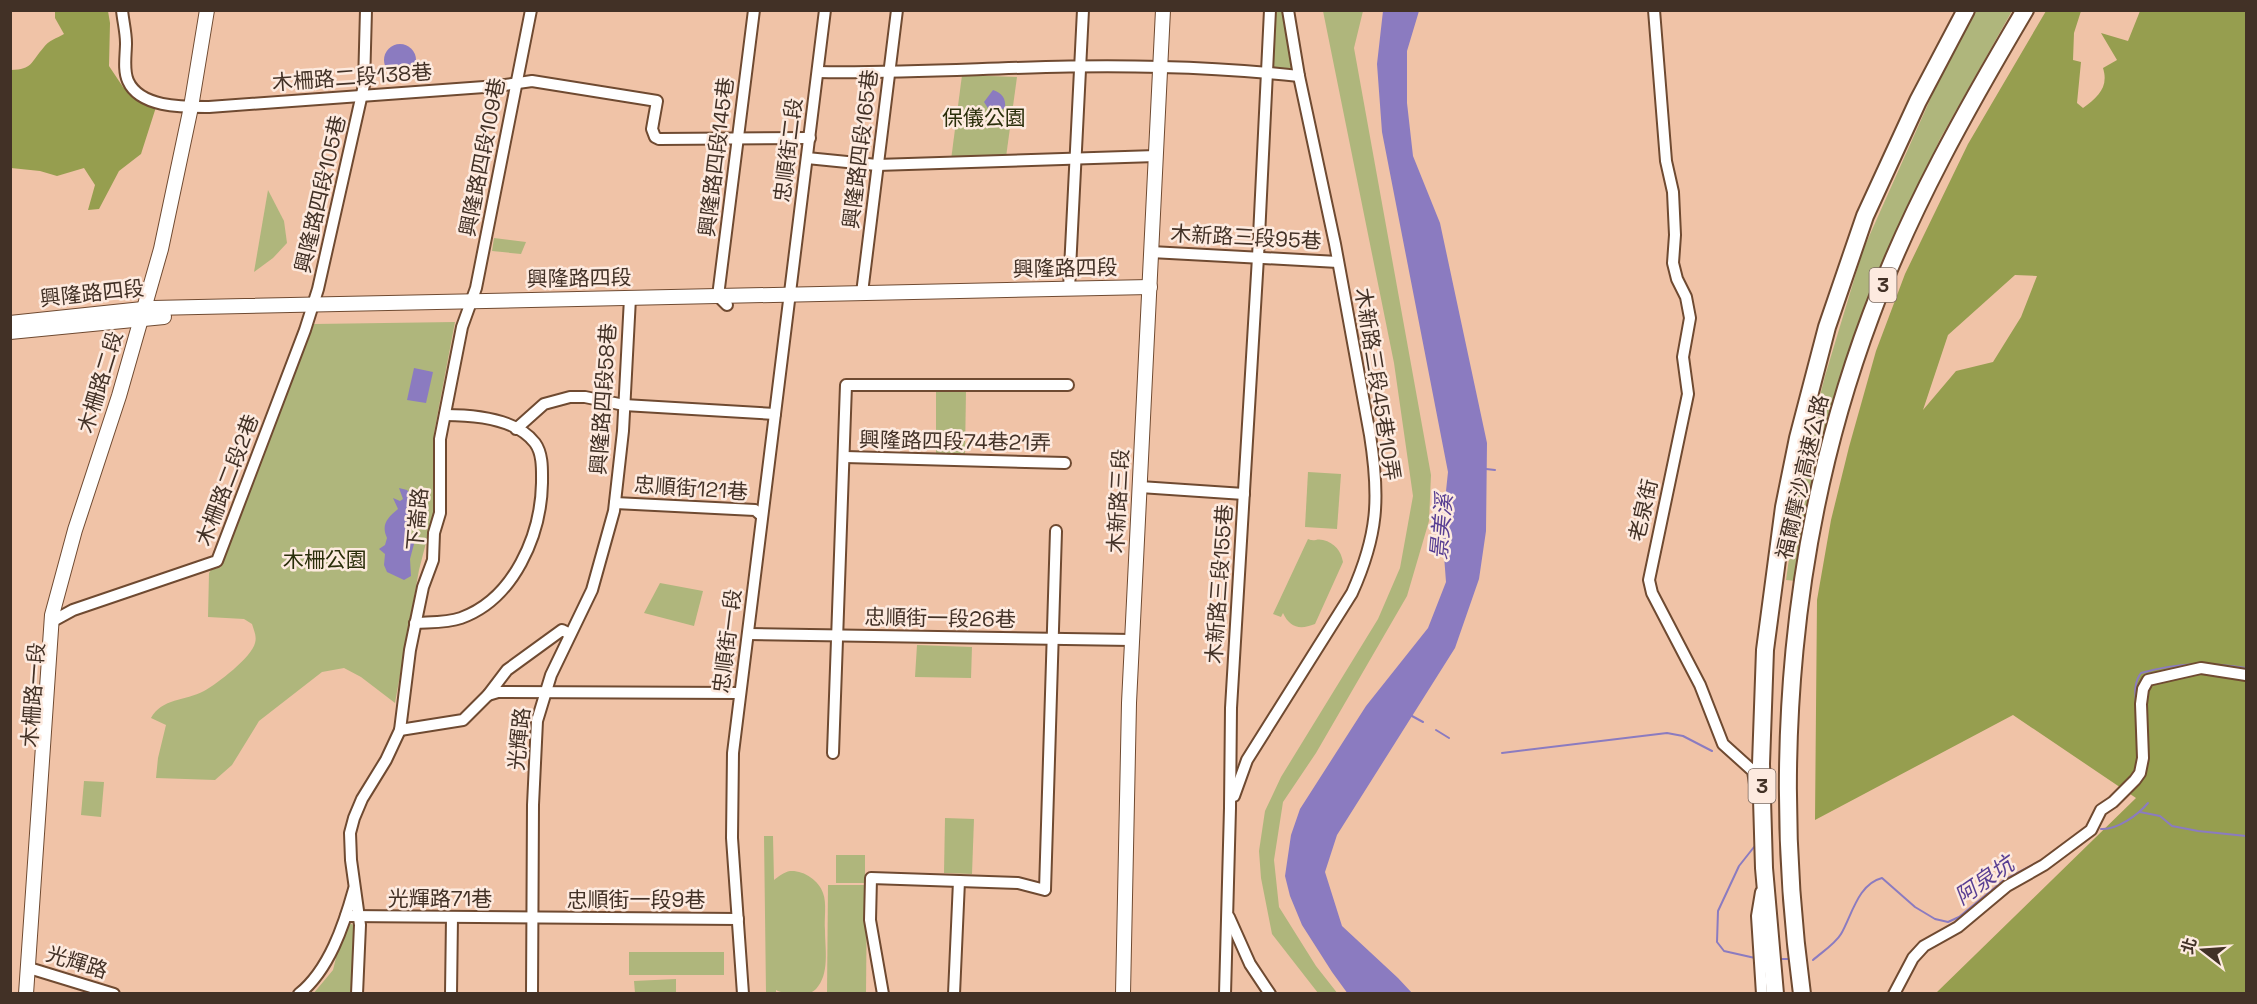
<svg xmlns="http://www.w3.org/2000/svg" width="2257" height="1004" font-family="'Space Grotesk','Noto Sans TC',sans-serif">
  <rect width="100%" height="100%" fill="#f0c3a7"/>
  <g fill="#afb67c">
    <polygon points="1275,11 1283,11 1292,71 1271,69"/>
    <polygon points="1323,11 1363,11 1354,48 1431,475 1429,521 1407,596 1316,753 1283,802 1274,860 1279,907 1316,966 1338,994 1318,993 1272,934 1261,878 1259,851 1265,811 1281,777 1378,619 1400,568 1413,496 1394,363"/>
    <polygon points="1976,11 2012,11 1940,139 1870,294 1822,446 1796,581 1786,580 1799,488 1815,415 1825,376 1863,250 1933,93"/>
    <polygon points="962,75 1017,77 1006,157 951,160"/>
    <polygon points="268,190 284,221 287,243 273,258 254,272"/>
    <polygon points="494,238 526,242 521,254 492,251"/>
    <path d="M455,322L434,433L438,475L434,523L430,527L419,570L395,703L361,677L344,668L322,672L259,721L232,765L215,780L156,778L158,758L166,725L151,718C162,698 185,701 204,691C217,684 252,657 255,643C257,636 254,631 252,624L244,619L208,617L209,573L211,570L221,567L314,324Z"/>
    <polygon points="936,391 966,391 965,454 936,453"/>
    <polygon points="1308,472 1341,474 1337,529 1305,527"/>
    <path d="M1308,539C1315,542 1316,538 1323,540C1335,543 1341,551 1343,562L1315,624C1300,630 1290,628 1283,613L1281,617L1273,614Z"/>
    <polygon points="660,583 703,591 694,626 644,613"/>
    <polygon points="917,645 972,647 971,678 915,677"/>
    <polygon points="84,781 104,782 101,817 81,815"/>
    <polygon points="945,818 974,819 972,874 944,873"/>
    <path d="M764,836H773L774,880C778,877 784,872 790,871C803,870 819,880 823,893C827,903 824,919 825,930C825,949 830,974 816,989C809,997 785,995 776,990V993H766Z"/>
    <rect x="836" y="855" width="29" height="28"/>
    <polygon points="828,885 867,885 866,993 827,994"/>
    <polygon points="349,923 356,926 352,993 313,994 333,970 344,925"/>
    <rect x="629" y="952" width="95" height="23"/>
    <polygon points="676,979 676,993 635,993 634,981"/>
  </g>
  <g fill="#969e4f" fill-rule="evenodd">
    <path d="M55,11H108L110,23L109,66L123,87L137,98L157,104L141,154L119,171L99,209L88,210L95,185L84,168L57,176L40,171L11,168V70C33,69 30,63 44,47C48,41 57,38 64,34L55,18Z"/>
    <path d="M2046,11H2081L2074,33L2073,60L2081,62L2077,103L2083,108C2098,97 2109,87 2103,68L2117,60L2101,33L2128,41L2140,11H2246V993H1936L2136,798L2013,715L1815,820L1817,600L1831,520L1849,447L1876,351L1905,274L1968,144ZM2015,275L2037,276L2021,317L1993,362L1956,371L1923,410L1948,335Z"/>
  </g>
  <g fill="#8b7bc0">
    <polygon points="1383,11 1419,11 1407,51 1407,103 1413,156 1440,223 1487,443 1486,531 1479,579 1455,648 1337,835 1325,872 1342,926 1398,978 1412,993 1348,994 1332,972 1302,925 1290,896 1285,876 1291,835 1300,809 1366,706 1428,628 1446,582 1442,529 1448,472 1382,132 1377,64"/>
    <circle cx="400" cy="60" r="16"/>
    <path d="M993,90C1002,93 1006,98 1005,108L998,111L993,116L984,102Z"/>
    <polygon points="414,368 433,372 426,403 407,400"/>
    <path d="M399,488L407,490L417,503L413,524L408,534L414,544L410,559L411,576L404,580L387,572L384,565L385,554L379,549L385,545L387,538C381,525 387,518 398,509L393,498L400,501L403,499Z"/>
  </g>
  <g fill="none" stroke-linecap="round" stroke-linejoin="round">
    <g stroke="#8b7bc0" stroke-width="2">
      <polyline points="1486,469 1495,470"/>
      <path d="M2136,703C2135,692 2134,682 2141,673C2181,662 2206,662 2246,668"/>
      <polyline points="1412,716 1423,722"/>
      <polyline points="1436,730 1449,738"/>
      <polyline points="1502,753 1667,733 1683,736 1712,751"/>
      <polyline points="2140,812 2160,816 2172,826 2198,831 2246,836"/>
      <path d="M2101,829C2117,830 2138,815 2148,803"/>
      <polyline points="1754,847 1739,866 1718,911 1717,942 1724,951 1755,958"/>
      <polyline points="1779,959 1792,959"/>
      <path d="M1813,960C1822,952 1835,944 1841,934C1852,915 1858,884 1882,878L1915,907L1935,919L1948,922L1959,917L2004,880L2044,859"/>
    </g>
    <defs>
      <g id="minor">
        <path d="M122,10C123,21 126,32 126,43C126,55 123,70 128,81C140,108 184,107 209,107L498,86L532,81L657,101L652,129L655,137L659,139L810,138"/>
        <polyline points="1654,10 1666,161 1673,192 1675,235 1673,263 1677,279 1686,297 1690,318 1683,357 1688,394 1649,580 1652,593 1700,685 1723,744 1753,771 1755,784"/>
        <path d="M818,72C932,74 1047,63 1161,67C1207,68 1253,71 1299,76"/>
        <polyline points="807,158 877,165 1156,156"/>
        <polyline points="1151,252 1338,262"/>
        <polyline points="1069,289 1083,10"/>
        <polyline points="862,293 897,10"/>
        <polyline points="727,305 718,296 754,10"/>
        <polyline points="516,429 544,404 570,397 585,397 624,405 775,414"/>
        <polyline points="845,457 1065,463"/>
        <polyline points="1140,487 1244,494"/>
        <polyline points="615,503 755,510 762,516"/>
        <polyline points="51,622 73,610 217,561 305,330 318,289 364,85 366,10"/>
        <path d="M415,623C430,622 447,623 461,618C514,599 541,535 542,483C542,470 543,454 535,443C516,418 473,415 445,415"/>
        <polyline points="748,634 1132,640"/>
        <polyline points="488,695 498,692 740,693"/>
        <polyline points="400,730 463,720 488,695 507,670 562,630 570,634"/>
        <polyline points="833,753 846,385 1068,385"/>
        <path d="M1234,796L1247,760L1352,593C1378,535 1380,498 1370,435L1335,244L1299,76L1288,10"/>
        <polyline points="1761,892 1757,916 1762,994"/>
        <polyline points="346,916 738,919"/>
        <polyline points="1229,917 1250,964 1270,994"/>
        <polyline points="29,968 114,994"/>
        <path d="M299,994C329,970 344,925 354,889"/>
        <polyline points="357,994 360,925 351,860 350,833 354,818 362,799 386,760 400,730 410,650 423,587 433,560 434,533 440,513 440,439 462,327 476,288 531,10"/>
        <polyline points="451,994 452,917"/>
        <polyline points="532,994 533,805 537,721 551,675 592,590 614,511 623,431 630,298"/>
        <polyline points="743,994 732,838 733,753 825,10"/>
        <polyline points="883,994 870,920 871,878 1018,883 1045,890 1056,531"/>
        <polyline points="954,994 959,881"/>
        <polyline points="1225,994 1230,808 1231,708 1258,257 1270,10"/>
        <polyline points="1894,994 1913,958 1924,946 1958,927 2007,886 2044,865 2091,830 2101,810 2113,802 2135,780 2140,773 2143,758 2141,704 2143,689 2148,680 2201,668 2246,675"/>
      </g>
      <g id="major">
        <polyline points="10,323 152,308 1150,287"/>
        <polyline points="10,332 164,317"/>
        <polyline points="26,994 52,615 75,530 119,396 161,249 191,107 207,10"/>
        <polyline points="1123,994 1129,703 1163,10"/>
      </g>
      <g id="highway">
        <polyline points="1775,994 1764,868 1761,764 1765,650 1784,507 1798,438 1827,327 1865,216 1918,101 1966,10"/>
        <path d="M1802,994C1771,766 1790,531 1871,315C1910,209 1967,108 2025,10"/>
      </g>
    </defs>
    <use href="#minor" stroke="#6f4a31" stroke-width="14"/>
    <use href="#major" stroke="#6f4a31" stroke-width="16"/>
    <use href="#highway" stroke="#6f4a31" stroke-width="20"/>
    <use href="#minor" stroke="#fff" stroke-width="10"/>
    <use href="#major" stroke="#fff" stroke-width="14"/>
    <use href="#highway" stroke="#fff" stroke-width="16"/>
  </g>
  <g text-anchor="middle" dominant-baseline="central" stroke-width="5" stroke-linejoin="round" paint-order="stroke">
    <g fill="#fdeadf" stroke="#7a685e" stroke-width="1.5">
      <rect x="1869.5" y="268" width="27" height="34" rx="4.5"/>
      <rect x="1748.5" y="769" width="27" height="34" rx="4.5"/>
    </g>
    <g font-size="20" font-weight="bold" fill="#423126">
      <text x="1883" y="285">3</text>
      <text x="1762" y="786">3</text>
    </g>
    <g font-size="21" fill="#423126" stroke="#fdeadf">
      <text transform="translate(352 77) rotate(-4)">木柵路二段138巷</text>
      <text transform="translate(860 149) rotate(-83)">興隆路四段165巷</text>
      <text transform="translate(788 150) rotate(-83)">忠順街二段</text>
      <text transform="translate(482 157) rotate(-79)">興隆路四段109巷</text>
      <text transform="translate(716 157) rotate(-83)">興隆路四段145巷</text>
      <text transform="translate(320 194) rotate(-77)">興隆路四段105巷</text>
      <text transform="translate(1246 237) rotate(3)">木新路三段95巷</text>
      <text transform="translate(1065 268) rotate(-1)">興隆路四段</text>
      <text transform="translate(579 278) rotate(-1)">興隆路四段</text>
      <text transform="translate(92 293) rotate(-6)">興隆路四段</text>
      <text transform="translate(100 382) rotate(-73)">木柵路二段</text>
      <text transform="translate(1378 384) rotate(81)">木新路三段45巷10弄</text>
      <text transform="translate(603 399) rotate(-86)">興隆路四段58巷</text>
      <text transform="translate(955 441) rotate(1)">興隆路四段74巷21弄</text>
      <text transform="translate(1802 477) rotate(-77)">福爾摩沙高速公路</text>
      <text transform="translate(227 480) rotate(-69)">木柵路二段2巷</text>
      <text transform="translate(691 488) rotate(4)">忠順街121巷</text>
      <text transform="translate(1118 501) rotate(-87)">木新路三段</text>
      <text transform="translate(1643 510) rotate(-77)">老泉街</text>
      <text transform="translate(417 519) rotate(-85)">下崙路</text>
      <text transform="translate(1219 584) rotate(-86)">木新路三段155巷</text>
      <text transform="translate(940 618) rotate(1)">忠順街一段26巷</text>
      <text transform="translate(727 641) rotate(-83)">忠順街一段</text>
      <text transform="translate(33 695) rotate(-86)">木柵路一段</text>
      <text transform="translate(519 739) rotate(-84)">光輝路</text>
      <text x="440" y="898">光輝路71巷</text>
      <text x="636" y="899">忠順街一段9巷</text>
      <text transform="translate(77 962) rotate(17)">光輝路</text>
    </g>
    <g font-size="21" fill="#2a2e0a" stroke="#fdeadf">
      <text x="984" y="117">保儀公園</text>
      <text x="325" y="559">木柵公園</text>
    </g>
    <g font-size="22" font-style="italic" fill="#583e93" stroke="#fdeadf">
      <text transform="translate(1441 527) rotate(-85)">景美溪</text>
      <text transform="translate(1984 880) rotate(-35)">阿泉坑</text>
    </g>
  </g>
  <rect width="2257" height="1004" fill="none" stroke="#423126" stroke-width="24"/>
  <g transform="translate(2203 950) rotate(287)" stroke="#fdeadf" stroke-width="4.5" paint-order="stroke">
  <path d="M0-4.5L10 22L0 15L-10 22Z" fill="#423126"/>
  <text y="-9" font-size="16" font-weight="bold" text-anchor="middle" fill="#423126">北</text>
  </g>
</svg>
